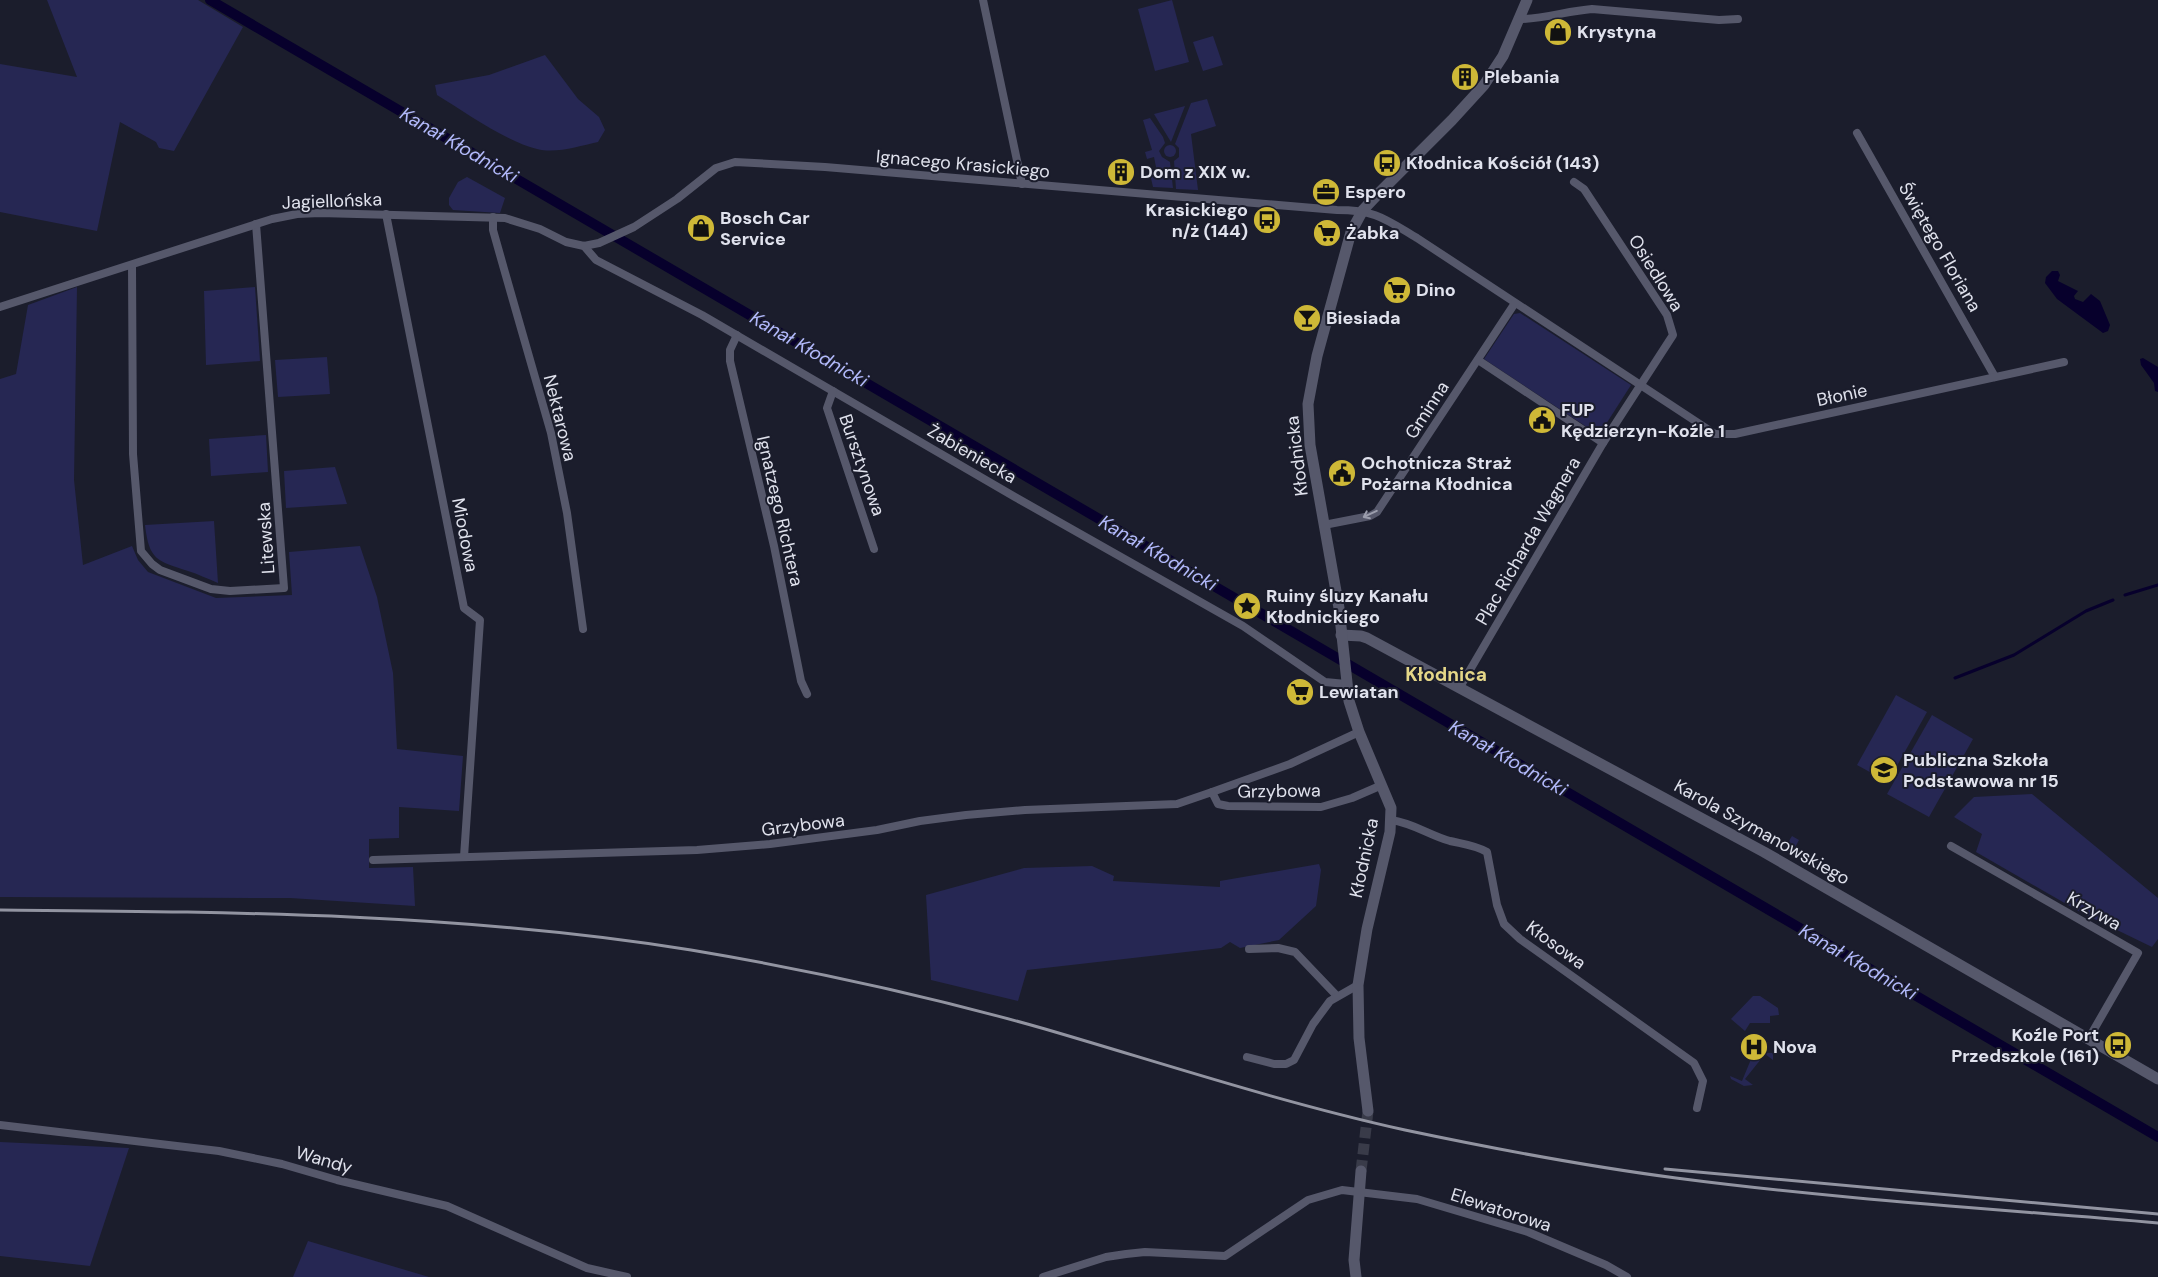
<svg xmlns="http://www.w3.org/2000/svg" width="2158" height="1277" font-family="'DM Sans',sans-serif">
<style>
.green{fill:#262753}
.water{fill:#07002c}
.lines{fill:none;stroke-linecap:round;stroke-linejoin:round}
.stream{stroke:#07002c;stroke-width:3}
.canal{stroke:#07002c;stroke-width:10}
.secondary-tunnel{stroke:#393b49;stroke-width:11;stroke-dasharray:11 5.5;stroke-linecap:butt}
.street{stroke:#56586b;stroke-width:8}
.secondary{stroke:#56586b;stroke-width:11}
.rail{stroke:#9294a1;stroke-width:3}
.oneway{stroke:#9b9dac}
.labels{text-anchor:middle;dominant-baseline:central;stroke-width:4;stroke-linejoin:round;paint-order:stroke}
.poi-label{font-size:18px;font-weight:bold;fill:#e0e2ed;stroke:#1b1d2c;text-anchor:start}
.street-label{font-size:18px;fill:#e0e2ed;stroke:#1b1d2c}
.water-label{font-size:19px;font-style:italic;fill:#b2b9fb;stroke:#1b1d2c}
.neighbourhood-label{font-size:19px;font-weight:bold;fill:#e5d788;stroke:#1b1d2c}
</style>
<rect width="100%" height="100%" fill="#1b1d2c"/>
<g class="green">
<polygon points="47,0 198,0 243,27 174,151 159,148 156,142 120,122 97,231 0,212 0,64 77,77"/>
<polygon points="1172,0 1189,62 1155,71 1138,9"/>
<polygon points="1213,36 1223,65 1203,71 1193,42"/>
<path d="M545 55 578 99 599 117 605 130 598 142C579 146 556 154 537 149 505 141 465 112 437 95L435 85 489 75Z"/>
<polygon points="1207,99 1216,126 1191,134 1198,190 1176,189 1174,161 1179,157 1179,148 1175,144 1191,103"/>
<polygon points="1185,106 1171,142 1154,114"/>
<polygon points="1150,118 1163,137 1165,143 1159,151 1162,157 1170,162 1173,188 1153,187 1150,174 1157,172 1154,157 1147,159 1145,152 1152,150 1143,120"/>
<circle cx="1170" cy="151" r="6"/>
<polygon points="467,177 505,198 500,213 453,210 449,205 449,198 458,182"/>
<polygon points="77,287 74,480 83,565 132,546 138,560 148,572 216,598 292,595 289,552 360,546 377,597 393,673 397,749 463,756 459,811 399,807 399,838 369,839 369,868 413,867 415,906 290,898 0,897 0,379 16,374 28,305"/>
<polygon points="255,287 260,361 206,365 204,291"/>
<polygon points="1520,313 1631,385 1599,435 1484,359 1514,314"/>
<polygon points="327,357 330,394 278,397 275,360"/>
<polygon points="266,435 268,472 211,476 209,439"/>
<polygon points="335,467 347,504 286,508 284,471"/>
<path d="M214 521 218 583C208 579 198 574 188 571 157 561 149 560 145 525Z"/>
<polygon points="1896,695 1927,712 1888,782 1857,765"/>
<polygon points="1932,715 1973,739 1929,817 1887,794"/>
<polygon points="2032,794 2158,898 2158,939 2152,947 2082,913 1976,852 1982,834 1954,817 1974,797"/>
<polygon points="1792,836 1799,840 1792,853 1784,849"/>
<polygon points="1319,864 1321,870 1316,906 1279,940 1240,948 1230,942 1221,948 1027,970 1018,1001 931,980 926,895 1024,868 1092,866 1114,876 1113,881 1220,887 1220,881"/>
<polygon points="1753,996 1760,996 1778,1008 1779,1015 1770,1016 1770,1023 1750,1023 1745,1031 1731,1019"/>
<polygon points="1754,1052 1773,1053 1773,1060 1765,1054 1745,1079 1753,1085 1744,1086 1731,1079 1730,1076 1742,1081"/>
<polygon points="0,1142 129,1148 90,1266 0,1256"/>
<polygon points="308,1241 429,1277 293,1277"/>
</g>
<g class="water">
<polygon points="2052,271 2058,271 2060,275 2058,281 2078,291 2074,296 2075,299 2083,302 2091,294 2100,301 2110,325 2108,331 2103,333 2057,299 2045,283 2046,277"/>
<polygon points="2143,358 2158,367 2158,392 2155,391 2154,383 2141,365 2140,359"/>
</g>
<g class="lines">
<g class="stream">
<polyline points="2125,595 2158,585"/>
<polyline points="1955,678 2014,655 2086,611 2113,600"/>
</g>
<polyline class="canal" points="210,0 2158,1137"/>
<polyline class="secondary-tunnel" points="1361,1171 1368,1111"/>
<g class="street">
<polyline points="983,0 1022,184"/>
<path d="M1520 19C1544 19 1567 11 1592 9L1719 20 1738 19"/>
<polyline points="1857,133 1995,377"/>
<polyline points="386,214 464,608 480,620 464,857"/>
<polyline points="493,217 493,230 504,269 551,433 567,513 583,629"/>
<polyline points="584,246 596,260 702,315 1015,497 1243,626 1325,682 1346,684"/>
<polyline points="132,265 133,454 141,551 152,564 160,570 211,589 230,591 284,588 256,224"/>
<path d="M0 307 272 219 297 214 320 213 505 218 540 229 566 242 584 246 599 243 634 227 677 199 716 168 735 162 825 167 1337 210C1376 210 1385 219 1417 238L1715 434H1735L2064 362"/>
<polyline points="737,335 730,350 730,361 774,546 801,681 807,694"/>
<polyline points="1478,360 1603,443"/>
<polyline points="833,391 827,408 874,549"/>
<polyline points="1324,525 1370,516 1377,512 1515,303"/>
<polyline points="1460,687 1603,443 1673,335 1667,315 1584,189 1574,182"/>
<polyline points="1212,792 1290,764 1359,732"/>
<path d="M1391 820C1413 823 1429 835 1450 841 1463 844 1475 845 1487 852L1497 905 1504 924 1520 939 1694 1063 1703 1081 1697 1108"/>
<polyline points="1951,846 2138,953 2089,1038"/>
<polyline points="373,860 697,850 770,844 877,830 920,821 966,815 1025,810 1177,804 1212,792 1218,804 1228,806 1321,807 1352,798 1382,785"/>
<polyline points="1249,949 1278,948 1295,952 1337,996"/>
<polyline points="1247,1057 1274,1064 1286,1064 1294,1060 1313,1024 1330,1001 1358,985"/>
<polyline points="0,1125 219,1151 282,1164 337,1180 447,1206 587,1268 627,1277"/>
<polyline points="1043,1277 1106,1257 1126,1254 1145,1252 1225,1256 1308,1200 1342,1190 1417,1199 1528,1232 1606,1265 1627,1277"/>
</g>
<g class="secondary">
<polyline points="1341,635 1361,636 1367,638 1764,852 2158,1079"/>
<polyline points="1368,1111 1359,1038 1358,985 1367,929 1390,832 1391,808 1359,732 1349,701 1339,608 1310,445 1308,404 1317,356 1351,232 1363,210 1379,193 1452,120 1484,85 1503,56 1527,0"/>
<polyline points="1356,1277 1354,1260 1361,1171"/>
</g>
<g class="rail">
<path d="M0 910C233 912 460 913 691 950 810 970 929 996 1045 1029 1165 1064 1283 1103 1405 1130 1495 1149 1585 1166 1676 1178 1836 1199 1997 1209 2158 1223"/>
<polyline points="1665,1169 2158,1214"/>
</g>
</g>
<defs><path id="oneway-shaft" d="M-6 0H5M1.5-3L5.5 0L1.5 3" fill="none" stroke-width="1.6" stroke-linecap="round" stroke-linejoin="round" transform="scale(1.25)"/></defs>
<use class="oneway" href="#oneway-shaft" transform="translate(1370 514) rotate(155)"/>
<defs>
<symbol id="shop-disc" viewBox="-11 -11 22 22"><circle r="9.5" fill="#ceb837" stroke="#1b1d2c"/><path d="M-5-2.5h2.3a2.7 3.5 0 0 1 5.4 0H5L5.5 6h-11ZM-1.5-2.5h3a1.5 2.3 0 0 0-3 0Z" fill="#111"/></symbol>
<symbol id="building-disc" viewBox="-11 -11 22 22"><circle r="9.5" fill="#ceb837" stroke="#1b1d2c"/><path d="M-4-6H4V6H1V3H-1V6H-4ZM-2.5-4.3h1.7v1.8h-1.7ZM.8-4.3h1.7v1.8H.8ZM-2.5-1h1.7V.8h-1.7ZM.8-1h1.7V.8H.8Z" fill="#111"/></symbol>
<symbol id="bus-disc" viewBox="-11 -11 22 22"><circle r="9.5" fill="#ceb837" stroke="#1b1d2c"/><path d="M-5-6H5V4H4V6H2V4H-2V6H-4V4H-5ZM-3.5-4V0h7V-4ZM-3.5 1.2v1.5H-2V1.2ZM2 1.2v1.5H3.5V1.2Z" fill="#111"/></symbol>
<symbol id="office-disc" viewBox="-11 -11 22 22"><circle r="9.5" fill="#ceb837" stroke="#1b1d2c"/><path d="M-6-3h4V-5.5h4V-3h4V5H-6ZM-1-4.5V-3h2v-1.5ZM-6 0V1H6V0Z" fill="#111"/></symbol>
<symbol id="supermarket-disc" viewBox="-11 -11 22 22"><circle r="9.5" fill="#ceb837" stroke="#1b1d2c"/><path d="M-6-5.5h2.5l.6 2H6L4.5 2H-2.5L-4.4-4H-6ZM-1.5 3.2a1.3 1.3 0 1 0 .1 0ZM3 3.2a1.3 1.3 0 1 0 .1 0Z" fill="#111"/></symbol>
<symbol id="bar-disc" viewBox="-11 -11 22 22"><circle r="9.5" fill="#ceb837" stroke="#1b1d2c"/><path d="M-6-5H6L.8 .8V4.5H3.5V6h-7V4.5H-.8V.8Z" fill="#111"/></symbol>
<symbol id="civic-disc" viewBox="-11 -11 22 22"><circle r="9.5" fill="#ceb837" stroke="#1b1d2c"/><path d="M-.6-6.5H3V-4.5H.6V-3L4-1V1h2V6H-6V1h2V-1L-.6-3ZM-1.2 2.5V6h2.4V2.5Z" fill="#111"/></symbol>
<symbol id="sight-disc" viewBox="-11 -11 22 22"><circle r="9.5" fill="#ceb837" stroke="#1b1d2c"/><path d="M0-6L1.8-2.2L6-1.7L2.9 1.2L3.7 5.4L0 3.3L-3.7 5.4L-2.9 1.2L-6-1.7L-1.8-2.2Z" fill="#111"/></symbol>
<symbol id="school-disc" viewBox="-11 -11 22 22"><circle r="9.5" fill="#ceb837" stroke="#1b1d2c"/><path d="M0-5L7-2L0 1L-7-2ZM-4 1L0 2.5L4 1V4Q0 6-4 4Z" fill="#111"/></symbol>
<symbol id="hospital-disc" viewBox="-11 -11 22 22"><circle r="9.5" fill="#ceb837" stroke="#1b1d2c"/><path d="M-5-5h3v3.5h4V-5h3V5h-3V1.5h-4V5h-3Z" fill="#111"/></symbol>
</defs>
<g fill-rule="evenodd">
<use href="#shop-disc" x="1542" y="16" width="32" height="32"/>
<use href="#building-disc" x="1449" y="61" width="32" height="32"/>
<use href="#bus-disc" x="1371" y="147" width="32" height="32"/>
<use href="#building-disc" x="1105" y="156" width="32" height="32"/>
<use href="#office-disc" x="1310" y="176" width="32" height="32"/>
<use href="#bus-disc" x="1251" y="204" width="32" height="32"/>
<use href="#shop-disc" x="685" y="212" width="32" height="32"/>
<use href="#supermarket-disc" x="1311" y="217" width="32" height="32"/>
<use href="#supermarket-disc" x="1381" y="274" width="32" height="32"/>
<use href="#bar-disc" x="1291" y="302" width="32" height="32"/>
<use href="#civic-disc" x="1526" y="404" width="32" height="32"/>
<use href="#civic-disc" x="1326" y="457" width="32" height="32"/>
<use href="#sight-disc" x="1231" y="590" width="32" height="32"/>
<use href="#supermarket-disc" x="1284" y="676" width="32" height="32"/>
<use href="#school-disc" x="1868" y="754" width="32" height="32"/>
<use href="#bus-disc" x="2102" y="1029" width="32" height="32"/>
<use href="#hospital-disc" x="1738" y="1031" width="32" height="32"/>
</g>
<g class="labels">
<g class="poi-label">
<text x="1577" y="32">Krystyna</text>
<text x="1484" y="77">Plebania</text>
<text x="1406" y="163">Kłodnica Kościół (143)</text>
<text x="1140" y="172">Dom z XIX w.</text>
<text x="1345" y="192">Espero</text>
<text x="1248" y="210" text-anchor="end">Krasickiego<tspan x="1248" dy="21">n/ż (144)</tspan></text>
<text x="720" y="218">Bosch Car<tspan x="720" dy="21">Service</tspan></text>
<text x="1346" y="233">Żabka</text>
<text x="1416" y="290">Dino</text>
<text x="1326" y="318">Biesiada</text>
<text x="1561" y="410">FUP<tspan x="1561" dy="21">Kędzierzyn-Koźle 1</tspan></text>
<text x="1361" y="463">Ochotnicza Straż<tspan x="1361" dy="21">Pożarna Kłodnica</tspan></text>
<text x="1266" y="596">Ruiny śluzy Kanału<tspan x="1266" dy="21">Kłodnickiego</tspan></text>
<text x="1319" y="692">Lewiatan</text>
<text x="1903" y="760">Publiczna Szkoła<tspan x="1903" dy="21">Podstawowa nr 15</tspan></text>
<text x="2099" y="1035" text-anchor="end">Koźle Port<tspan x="2099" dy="21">Przedszkole (161)</tspan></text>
<text x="1773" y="1047">Nova</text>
</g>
<g class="street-label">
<text transform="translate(963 164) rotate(5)">Ignacego Krasickiego</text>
<text transform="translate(332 201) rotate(-2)">Jagiellońska</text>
<text transform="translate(1940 247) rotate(60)">Świętego Floriana</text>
<text transform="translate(1656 273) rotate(58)">Osiedlowa</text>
<text transform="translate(1842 395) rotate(-12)">Błonie</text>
<text transform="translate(1427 410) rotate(-57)">Gminna</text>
<text transform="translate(560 418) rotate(76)">Nektarowa</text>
<text transform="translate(972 454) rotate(30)">Żabieniecka</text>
<text transform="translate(1297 456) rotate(-97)">Kłodnicka</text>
<text transform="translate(862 465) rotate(71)">Bursztynowa</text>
<text transform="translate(780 511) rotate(77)">Ignatzego Richtera</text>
<text transform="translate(465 535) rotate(79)">Miodowa</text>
<text transform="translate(266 538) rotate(-94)">Litewska</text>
<text transform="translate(1528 541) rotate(-60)">Plac Richarda Wagnera</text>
<text transform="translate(1279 791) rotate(-1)">Grzybowa</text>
<text transform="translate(803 825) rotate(-7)">Grzybowa</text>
<text transform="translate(1762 832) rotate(29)">Karola Szymanowskiego</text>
<text transform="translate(1364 858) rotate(-78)">Kłodnicka</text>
<text transform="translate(2094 911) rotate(30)">Krzywa</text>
<text transform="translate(1556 945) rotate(36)">Kłosowa</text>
<text transform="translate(324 1160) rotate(16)">Wandy</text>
<text transform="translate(1501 1210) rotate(18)">Elewatorowa</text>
</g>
<g class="water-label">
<text transform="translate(459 145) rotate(30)">Kanał Kłodnicki</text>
<text transform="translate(809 349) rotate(30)">Kanał Kłodnicki</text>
<text transform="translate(1158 553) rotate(30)">Kanał Kłodnicki</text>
<text transform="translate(1508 758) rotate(30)">Kanał Kłodnicki</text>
<text transform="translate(1858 962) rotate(30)">Kanał Kłodnicki</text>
</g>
<g class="neighbourhood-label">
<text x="1446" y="674">Kłodnica</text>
</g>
</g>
</svg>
